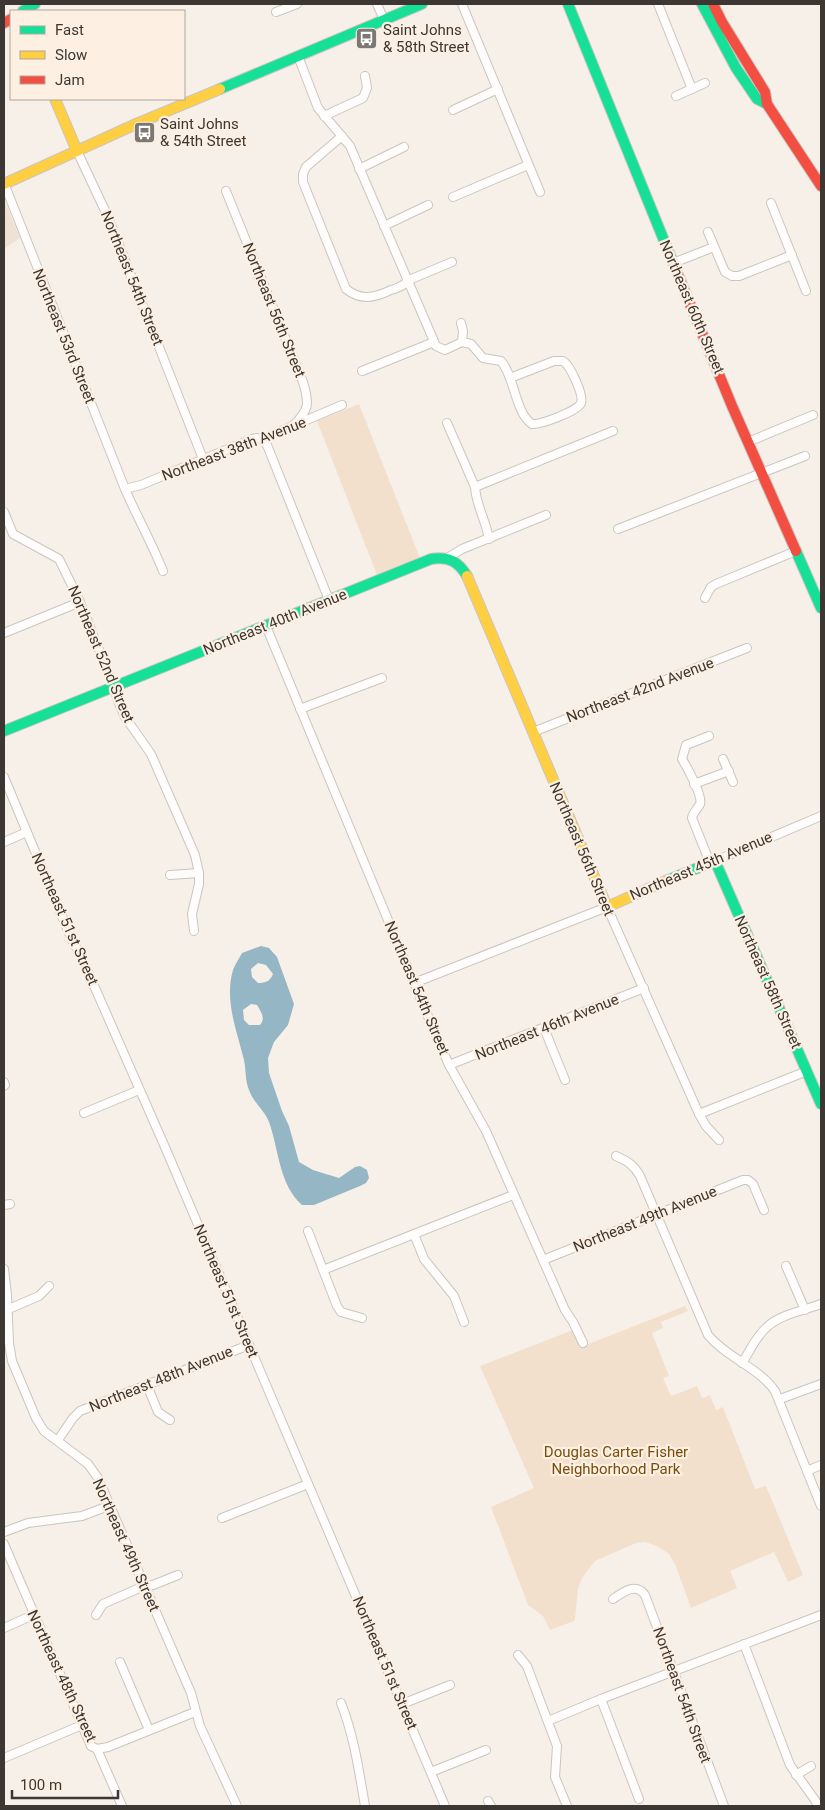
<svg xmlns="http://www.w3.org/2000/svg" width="825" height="1810" font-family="Roboto,sans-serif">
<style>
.built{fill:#efe2d5}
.green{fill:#f2e0cc}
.water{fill:#95b7c5;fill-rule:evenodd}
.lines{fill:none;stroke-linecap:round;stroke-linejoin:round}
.street-casing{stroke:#cac5c0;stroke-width:10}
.fast-casing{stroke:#cac5c0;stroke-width:12}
.slow-casing{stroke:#cac5c0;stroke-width:12}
.jam-casing{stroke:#cac5c0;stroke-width:12}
.street{stroke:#fefdfc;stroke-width:8}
.fast{stroke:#16e098;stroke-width:10}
.slow{stroke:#ffcf43;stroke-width:10}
.jam{stroke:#f24e42;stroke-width:10}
.labels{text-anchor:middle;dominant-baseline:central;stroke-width:4.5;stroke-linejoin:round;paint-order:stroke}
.poi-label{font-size:15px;fill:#3c3732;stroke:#fdf0e3;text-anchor:start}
.street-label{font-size:15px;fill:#3c3732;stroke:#fdf0e3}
.park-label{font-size:15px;fill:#7a4d0c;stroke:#fdf0e3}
</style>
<rect width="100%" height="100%" fill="#f7f0e9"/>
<polygon class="built" points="4,200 20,238 4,249"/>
<g class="green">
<polygon points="359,404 420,558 377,575 317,421"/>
<polygon points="685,1306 688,1311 661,1322 663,1328 652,1333 669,1376 663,1378 671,1396 697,1386 702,1398 710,1395 716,1410 723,1407 755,1489 766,1486 803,1575 788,1582 774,1552 730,1571 737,1588 691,1608 675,1564 669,1554 657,1546 645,1542 636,1543 595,1561 582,1578 578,1588 575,1619 574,1621 550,1630 543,1616 528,1605 491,1507 534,1488 480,1366 573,1330 581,1347"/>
</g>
<path class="water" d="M261 946 269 948 277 957 294 1004 288 1025 274 1042 268 1058 269 1073 282 1111 289 1126 299 1162 313 1170 339 1178 355 1167 360 1166 367 1170 369 1178 366 1183 360 1186 314 1205H302C279 1185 279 1150 269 1122 265 1111 253 1102 249 1090 245 1081 246 1069 244 1060 237 1031 224 1000 233 970 235 964 239 959 242 953ZM258 963 266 965 273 974C270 981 266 983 258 983L252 977 251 969ZM251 1004 257 1005C261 1012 266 1018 260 1025H249L244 1020 243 1010Z"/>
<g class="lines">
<defs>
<g id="street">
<polyline points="377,4 384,20"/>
<polyline points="462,4 540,192"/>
<polyline points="658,4 692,89"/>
<polyline points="276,12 297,4"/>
<path d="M298 56 318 108 350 146 436 346 445 350 462 342 471 344 483 358 501 361C515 377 515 413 532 424 540 425 578 411 581 403 584 395 570 365 563 361H554L510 378"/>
<polyline points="676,96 705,83"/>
<polyline points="453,110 498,89"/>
<polyline points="324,116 363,98 367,88 365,76"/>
<path d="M342 136 306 167 303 174V182L346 289C361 301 374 298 391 290 398 288 404 286 409 280L452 262"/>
<polyline points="77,151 108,217 203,459"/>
<polyline points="359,169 404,147"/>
<path d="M4 183 125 489C137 517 152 543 163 571"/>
<path d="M226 191 303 382C310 405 309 410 292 427"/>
<polyline points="453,197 528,165"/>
<polyline points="771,203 806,291"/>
<polyline points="384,226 428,205"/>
<polyline points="708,232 725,272 732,276 739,276 792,255"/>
<polyline points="673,263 714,247"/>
<polyline points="461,323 463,331 462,342"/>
<polyline points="362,371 434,342"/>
<path d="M447 423 475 487C476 505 486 521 489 539"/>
<polyline points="262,439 267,445 329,600"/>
<polyline points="748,442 813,415"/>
<polyline points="475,487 613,431"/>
<polyline points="125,489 141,485 252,439 257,438 262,439 342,405"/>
<polyline points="4,512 13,534 59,559 80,602 114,687 118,701 125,717 151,754 195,855 199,873 199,884 192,914 194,931"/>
<polyline points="618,529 805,456"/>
<polyline points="449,557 462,549 546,515"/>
<polyline points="705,598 711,587 716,584 796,551"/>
<polyline points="266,626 432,1026 449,1065 486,1131 565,1310 573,1322 583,1343"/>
<polyline points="4,633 80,602"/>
<polyline points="300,709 382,678"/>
<polyline points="533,732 747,648"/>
<path d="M709 736 686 745 682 759C687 767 703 796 700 804 697 810 693 812 692 818L710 863"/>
<polyline points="723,759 733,782"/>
<polyline points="4,777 72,940 81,956 168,1154 445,1806"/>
<polyline points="694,784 729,771"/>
<polyline points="4,842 27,832"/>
<polyline points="715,861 821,816"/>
<polyline points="170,875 199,873"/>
<polyline points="414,983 607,907 699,1114 706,1126 719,1140"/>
<polyline points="544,1028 565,1080"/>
<polyline points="449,1065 644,988"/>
<polyline points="4,1082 5,1085 4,1086"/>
<polyline points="84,1113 139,1090"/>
<polyline points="699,1114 807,1071"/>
<path d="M616 1156C627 1161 634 1165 640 1176L708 1335C727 1358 758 1367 775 1391L821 1506"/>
<polyline points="4,1205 10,1204"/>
<polyline points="308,1231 337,1306 341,1312 362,1318"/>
<polyline points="414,1234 424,1259 454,1296 464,1322"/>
<polyline points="543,1260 743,1180 748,1180 753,1184 764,1210"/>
<polyline points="786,1266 805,1310"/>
<polyline points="4,1269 7,1295 9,1343 12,1361 36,1418 44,1431 88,1464 98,1478 191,1693 200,1726 237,1806"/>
<polyline points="323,1270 513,1195"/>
<polyline points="4,1311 39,1296 49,1286"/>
<path d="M742 1363C750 1351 756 1336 767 1327 779 1315 805 1310 821 1304"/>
<polyline points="147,1385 158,1412 170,1420"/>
<polyline points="780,1399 821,1384"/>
<polyline points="58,1440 73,1418 80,1411 249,1345"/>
<polyline points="807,1471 821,1465"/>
<polyline points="222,1518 308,1484"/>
<polyline points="4,1532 28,1523 82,1516 111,1505"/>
<polyline points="4,1544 82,1725 91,1746 97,1749 122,1806"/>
<path d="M613 1599C623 1592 636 1582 645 1595L724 1806"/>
<polyline points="96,1615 103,1604 144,1586 153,1585 178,1575"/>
<polyline points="4,1628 33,1615"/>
<polyline points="744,1644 790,1765 815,1800 818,1806"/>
<polyline points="518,1655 527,1666 557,1746 555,1777 567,1806"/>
<polyline points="120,1662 149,1730"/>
<polyline points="601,1699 639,1799"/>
<path d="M341 1703C354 1736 359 1771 365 1806"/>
<polyline points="402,1704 450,1685"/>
<polyline points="548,1721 601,1699 821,1615"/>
<polyline points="97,1749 108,1747 195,1712"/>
<polyline points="4,1758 82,1725"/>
<polyline points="431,1772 486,1750"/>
<polyline points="796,1775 811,1766"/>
<polyline points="488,1801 491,1806"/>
</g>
<g id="fast">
<polyline points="568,4 676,270"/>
<polyline points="702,4 736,68 757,99 767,104"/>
<polyline points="23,11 35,4"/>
<polyline points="220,89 422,4"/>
<polyline points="796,551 821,608"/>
<path d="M4 731 431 559C448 556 458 561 467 576"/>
<polyline points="668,880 715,861 821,1104"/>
</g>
<g id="slow">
<polyline points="55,99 77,151"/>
<polyline points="4,184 136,124 220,89"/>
<polyline points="467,576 607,907 668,880"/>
</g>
<g id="jam">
<polyline points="713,4 722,22 765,92 767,104 821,186"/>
<polyline points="4,23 11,19"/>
<polyline points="676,270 732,406 796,551"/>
</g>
</defs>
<use href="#street" class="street-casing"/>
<use href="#fast" class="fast-casing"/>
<use href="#slow" class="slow-casing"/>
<use href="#jam" class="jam-casing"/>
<use href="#street" class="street"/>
<use href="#fast" class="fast"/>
<use href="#slow" class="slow"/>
<use href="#jam" class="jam"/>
</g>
<defs>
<symbol id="bus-square" viewBox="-11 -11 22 22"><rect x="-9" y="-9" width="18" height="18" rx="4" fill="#7d7872" stroke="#fdf0e3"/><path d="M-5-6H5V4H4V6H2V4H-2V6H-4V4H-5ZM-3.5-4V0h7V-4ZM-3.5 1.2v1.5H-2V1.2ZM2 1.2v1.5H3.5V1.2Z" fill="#fff"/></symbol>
</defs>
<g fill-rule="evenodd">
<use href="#bus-square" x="354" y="26" width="25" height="25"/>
<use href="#bus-square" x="132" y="120" width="25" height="25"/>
</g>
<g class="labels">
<g class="poi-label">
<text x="383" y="30">Saint Johns<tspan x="383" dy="17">&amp; 58th Street</tspan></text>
<text x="160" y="124">Saint Johns<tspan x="160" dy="17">&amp; 54th Street</tspan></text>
</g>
<g class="street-label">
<text transform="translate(132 278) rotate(68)">Northeast 54th Street</text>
<text transform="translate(692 307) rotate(67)">Northeast 60th Street</text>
<text transform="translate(274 310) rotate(68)">Northeast 56th Street</text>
<text transform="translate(64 336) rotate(68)">Northeast 53rd Street</text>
<text transform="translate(234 449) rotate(-21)">Northeast 38th Avenue</text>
<text transform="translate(275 622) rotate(-22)">Northeast 40th Avenue</text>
<text transform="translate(101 654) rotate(67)">Northeast 52nd Street</text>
<text transform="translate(640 690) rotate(-21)">Northeast 42nd Avenue</text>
<text transform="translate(582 849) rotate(67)">Northeast 56th Street</text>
<text transform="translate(701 866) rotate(-23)">Northeast 45th Avenue</text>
<text transform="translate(65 919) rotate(66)">Northeast 51st Street</text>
<text transform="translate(768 982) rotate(66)">Northeast 58th Street</text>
<text transform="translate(417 988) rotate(67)">Northeast 54th Street</text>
<text transform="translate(547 1027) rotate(-22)">Northeast 46th Avenue</text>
<text transform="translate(645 1219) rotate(-22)">Northeast 49th Avenue</text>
<text transform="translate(226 1291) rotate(67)">Northeast 51st Street</text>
<text transform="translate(161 1379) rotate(-22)">Northeast 48th Avenue</text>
<text transform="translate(126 1545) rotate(66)">Northeast 49th Street</text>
<text transform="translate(385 1663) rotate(67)">Northeast 51st Street</text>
<text transform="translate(62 1676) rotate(65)">Northeast 48th Street</text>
<text transform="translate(682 1695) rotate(70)">Northeast 54th Street</text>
</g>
<g class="park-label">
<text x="616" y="1452">Douglas Carter Fisher<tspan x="616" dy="17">Neighborhood Park</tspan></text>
</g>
</g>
<rect width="825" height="1810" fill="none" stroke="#3c3732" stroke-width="10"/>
<rect x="10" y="10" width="175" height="90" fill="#fdf0e3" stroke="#b0a69c"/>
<rect x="20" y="26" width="25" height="8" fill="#16e098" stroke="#b0a69c"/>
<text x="55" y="35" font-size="15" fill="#3c3732">Fast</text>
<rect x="20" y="51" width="25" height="8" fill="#ffcf43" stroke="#b0a69c"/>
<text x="55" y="60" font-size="15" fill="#3c3732">Slow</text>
<rect x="20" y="76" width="25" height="8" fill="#f24e42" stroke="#b0a69c"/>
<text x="55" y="85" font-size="15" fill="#3c3732">Jam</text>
<path d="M12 1790v8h106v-8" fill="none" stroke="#3c3732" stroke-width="2.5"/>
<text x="20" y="1790" font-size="15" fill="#3c3732" stroke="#fdf0e3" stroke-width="4" paint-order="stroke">100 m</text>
</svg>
